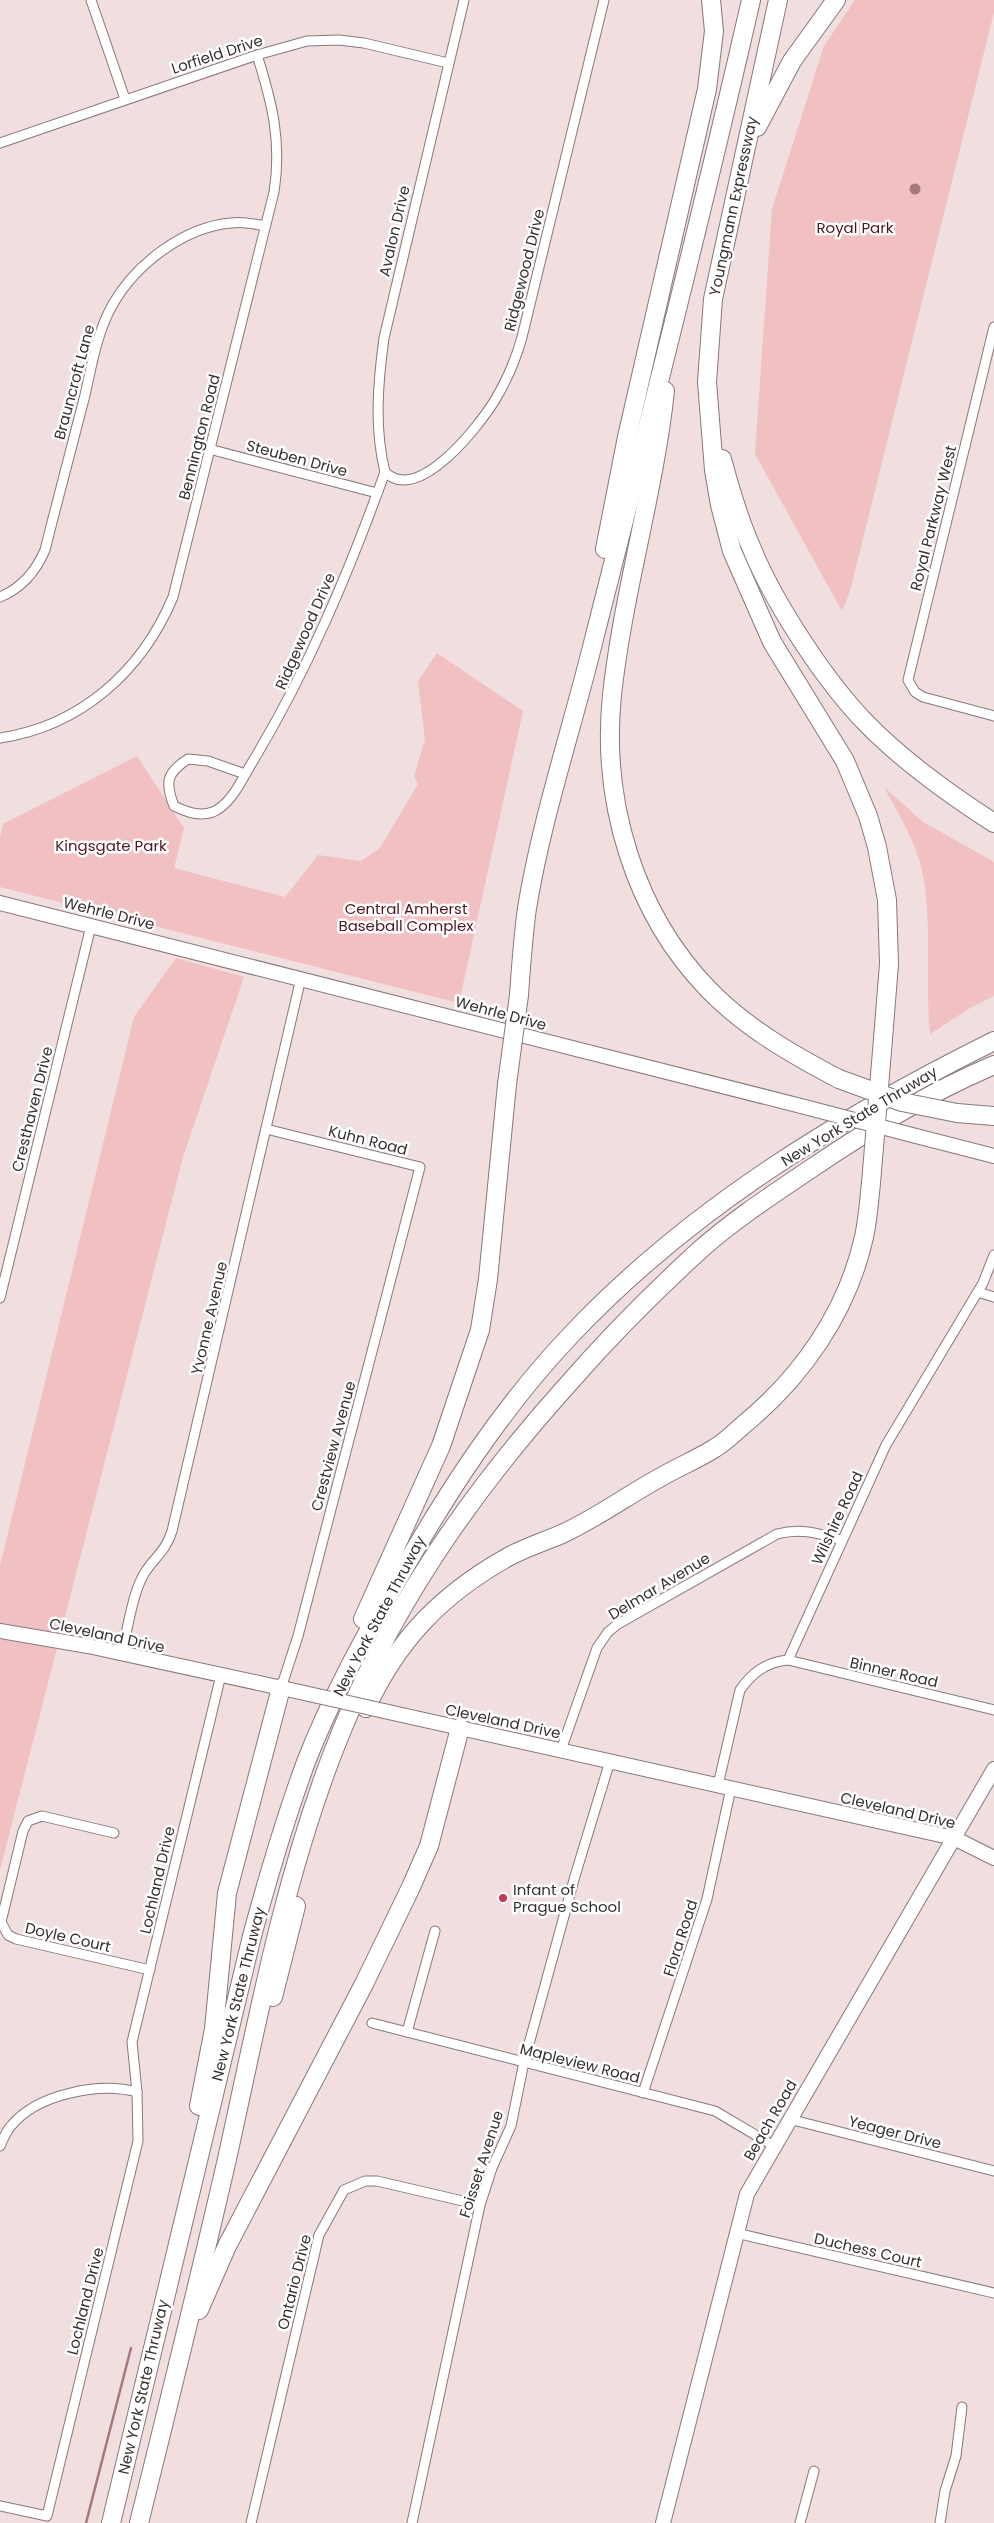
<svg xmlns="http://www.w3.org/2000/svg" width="994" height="2523" font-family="Poppins,sans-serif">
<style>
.green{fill:#f0c0c3}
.water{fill:#a7797c}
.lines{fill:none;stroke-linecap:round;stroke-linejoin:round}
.stream{stroke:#a7797c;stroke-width:2.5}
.street-casing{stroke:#897879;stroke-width:11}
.secondary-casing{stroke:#897879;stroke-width:16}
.highway-casing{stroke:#897879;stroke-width:20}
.street{stroke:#fff;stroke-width:9}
.secondary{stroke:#fff;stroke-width:14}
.highway{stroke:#fff;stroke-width:18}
.secondary-bridge-casing{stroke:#897879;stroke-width:16;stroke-linecap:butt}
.highway-bridge-casing{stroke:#897879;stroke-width:20;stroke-linecap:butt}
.secondary-bridge{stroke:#fff;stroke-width:14}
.highway-bridge{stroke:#fff;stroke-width:18}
.poi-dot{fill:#c83854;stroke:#fff;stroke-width:2}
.labels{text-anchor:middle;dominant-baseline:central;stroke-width:5;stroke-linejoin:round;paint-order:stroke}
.street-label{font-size:15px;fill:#373030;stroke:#fff}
.park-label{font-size:15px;fill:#4f151f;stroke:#fff}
.poi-label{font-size:15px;fill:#373030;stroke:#fff;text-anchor:start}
</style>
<rect width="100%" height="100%" fill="#f1dedf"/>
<g class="green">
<polygon points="855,0 994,0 994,12 850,591 842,611 755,454 772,209 824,46"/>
<polygon points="437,653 523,711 459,1003 0,887 0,838 3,824 137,756 184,828 174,868 285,897 318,855 361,861 380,848 418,784 414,776 425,740 418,681"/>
<path d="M884 787 923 822 994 862V996L970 1008 930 1034C925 983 932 931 924 881 919 846 900 817 884 787Z"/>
<polygon points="176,958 244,977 183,1157 0,1870 0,1566 134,1017"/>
</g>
<circle class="water" cx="915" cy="189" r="5.5"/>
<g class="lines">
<polyline class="stream" points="86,2523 131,2348"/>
<defs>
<g id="street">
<polyline points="91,0 125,99"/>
<polyline points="0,143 257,55 307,41 339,40 364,43 448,63"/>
<polyline points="994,327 908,680 915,692 923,697 994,716"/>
<polyline points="209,449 377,493"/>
<path d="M385 472C418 505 479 426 495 400 507 380 516 359 522 337L604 0"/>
<path d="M385 472C374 428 378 382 384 338L464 0"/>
<path d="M0 597C22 588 36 571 45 550 58 498 72 446 85 395 92 364 97 332 113 304 136 264 184 227 231 223 243 221 254 224 265 226"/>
<path d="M0 738C81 726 142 671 173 597L274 192C282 142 272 102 257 55"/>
<path d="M245 774 208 761 188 759C166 773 165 783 174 806 187 812 199 817 213 812 232 804 243 777 253 761 308 670 349 572 385 472"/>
<polyline points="266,1129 420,1167 298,1636 281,1688"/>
<polyline points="978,1292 994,1297"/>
<polyline points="0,1298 91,926"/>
<path d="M121 1654C128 1630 132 1594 144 1574 154 1557 165 1553 172 1531L301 978"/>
<polyline points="788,1660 994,1710"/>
<path d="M561 1750 597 1648 608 1632 618 1624 777 1534C801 1528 818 1533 841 1540"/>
<path d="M718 1785 740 1690C752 1673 766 1662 788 1660L886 1445 983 1283 994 1255"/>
<polyline points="114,1833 42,1816 28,1821 23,1831 1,1922 8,1935 16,1939 150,1970"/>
<polyline points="372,2023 715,2111 774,2146"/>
<polyline points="407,2032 435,1931"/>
<polyline points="137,2092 132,2042 221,1675"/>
<polyline points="643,2093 707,1899 731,1788"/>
<polyline points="789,2119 994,2171"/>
<path d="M0 2146C3 2140 6 2131 11 2126 37 2094 99 2082 137 2092L138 2141 47 2516 0 2506"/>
<polyline points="736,2233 994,2293"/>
<polyline points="251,2523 319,2235 344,2190 365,2181 377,2181 480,2205"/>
<polyline points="412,2523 480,2205 492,2168 511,2126 524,2062 575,1876 610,1761"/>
<polyline points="800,2523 814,2471"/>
<polyline points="940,2523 945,2491 956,2456 962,2407"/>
</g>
<g id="secondary">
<polyline points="0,903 801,1106"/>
<polyline points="916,1136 994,1156"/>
<polyline points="0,1631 88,1646 300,1692"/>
<polyline points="384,1711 954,1838 994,1858"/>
<polyline points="663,2523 747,2194 994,1769"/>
</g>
<g id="highway">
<polyline points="778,0 713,299 707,382 714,470 720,505 732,551 772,642 845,761 868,816 877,847 887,900 889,964 883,1039"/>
<polyline points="757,127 792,61 836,0"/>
<path d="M665 391C654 493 623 593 612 695 601 801 634 913 709 990 746 1028 793 1055 839 1079"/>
<path d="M722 459C730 489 739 520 752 549 774 603 825 681 866 723 903 761 949 794 994 823"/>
<polyline points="605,549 627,437 707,89 714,31 711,0"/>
<path d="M519 995C521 966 523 937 527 908 542 817 572 729 594 639 648 426 702 214 751 0"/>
<polyline points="957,1113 994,1116"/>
<polyline points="363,1619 441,1446 480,1330 488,1279 507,1084"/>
<path d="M366 1708C398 1639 442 1594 508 1557 526 1547 546 1541 564 1533 598 1517 628 1495 661 1477 678 1467 698 1459 715 1448 725 1442 733 1434 742 1426 801 1378 847 1313 864 1237 868 1219 869 1201 871 1183"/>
<polyline points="273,1997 296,1906"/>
<polyline points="199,2106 214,2029 227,1893 281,1688"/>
<polyline points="199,2310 227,2246 364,1984 411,1887 429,1846 460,1728"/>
<path d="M111 2523 252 1936C268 1877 285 1819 306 1762 330 1700 362 1642 395 1584 445 1496 499 1411 569 1337 688 1210 839 1118 994 1041"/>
<path d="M139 2523C169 2402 199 2281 227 2159 257 2023 282 1886 332 1755 386 1613 469 1494 570 1382 611 1335 655 1291 701 1249 735 1219 772 1195 809 1170 868 1130 928 1093 994 1065"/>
</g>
</defs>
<use href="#street" class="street-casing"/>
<use href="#secondary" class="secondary-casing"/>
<use href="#highway" class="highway-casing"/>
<use href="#street" class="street"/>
<use href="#secondary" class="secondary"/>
<use href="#highway" class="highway"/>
<defs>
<g id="secondary-bridge">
<polyline points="801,1106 916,1136"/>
<polyline points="300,1692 384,1711"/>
</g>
<g id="highway-bridge">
<polyline points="839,1079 902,1102 957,1113"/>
<polyline points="507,1084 519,995"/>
<polyline points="871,1183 883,1039"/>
</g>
</defs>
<use href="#secondary-bridge" class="secondary-bridge-casing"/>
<use href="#highway-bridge" class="highway-bridge-casing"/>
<use href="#secondary-bridge" class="secondary-bridge"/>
<use href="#highway-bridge" class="highway-bridge"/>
</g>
<circle class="poi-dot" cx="503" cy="1898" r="5"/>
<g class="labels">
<g class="street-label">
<text transform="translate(217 54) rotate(-18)">Lorfield Drive</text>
<text transform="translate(733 206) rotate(-78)">Youngmann Expressway</text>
<text transform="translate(394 231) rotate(-77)">Avalon Drive</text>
<text transform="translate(524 270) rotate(-76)">Ridgewood Drive</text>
<text transform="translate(74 382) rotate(-75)">Brauncroft Lane</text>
<text transform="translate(199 437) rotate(-76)">Bennington Road</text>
<text transform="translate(297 458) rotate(15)">Steuben Drive</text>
<text transform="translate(933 518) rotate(-76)">Royal Parkway West</text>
<text transform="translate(305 631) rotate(-66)">Ridgewood Drive</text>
<text transform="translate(109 913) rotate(14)">Wehrle Drive</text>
<text transform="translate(501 1013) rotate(15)">Wehrle Drive</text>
<text transform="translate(32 1109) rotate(-76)">Cresthaven Drive</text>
<text transform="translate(859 1116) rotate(-31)">New York State Thruway</text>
<text transform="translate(368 1140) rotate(14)">Kuhn Road</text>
<text transform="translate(209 1318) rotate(-77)">Yvonne Avenue</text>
<text transform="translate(333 1446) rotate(-75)">Crestview Avenue</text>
<text transform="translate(837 1518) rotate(-65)">Wilshire Road</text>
<text transform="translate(659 1586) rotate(-31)">Delmar Avenue</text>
<text transform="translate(379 1616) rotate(-62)">New York State Thruway</text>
<text transform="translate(107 1635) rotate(12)">Cleveland Drive</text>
<text transform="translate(894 1672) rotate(13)">Binner Road</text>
<text transform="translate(503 1721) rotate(12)">Cleveland Drive</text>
<text transform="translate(898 1810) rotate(13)">Cleveland Drive</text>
<text transform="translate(157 1880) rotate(-77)">Lochland Drive</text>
<text transform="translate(68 1937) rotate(13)">Doyle Court</text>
<text transform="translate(680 1938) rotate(-72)">Flora Road</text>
<text transform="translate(238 1994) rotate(-76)">New York State Thruway</text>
<text transform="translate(580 2063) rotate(14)">Mapleview Road</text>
<text transform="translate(770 2120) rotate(-60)">Beach Road</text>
<text transform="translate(895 2132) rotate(14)">Yeager Drive</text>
<text transform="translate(481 2164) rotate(-72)">Foisset Avenue</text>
<text transform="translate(868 2250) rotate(13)">Duchess Court</text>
<text transform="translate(294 2282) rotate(-76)">Ontario Drive</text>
<text transform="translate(85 2301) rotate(-76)">Lochland Drive</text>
<text transform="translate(143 2387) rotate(-77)">New York State Thruway</text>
</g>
<g class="park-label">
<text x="855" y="227">Royal Park</text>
<text x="111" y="845">Kingsgate Park</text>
<text x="406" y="908">Central Amherst<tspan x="406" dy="17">Baseball Complex</tspan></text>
</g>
<g class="poi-label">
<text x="513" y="1889">Infant of<tspan x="513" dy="17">Prague School</tspan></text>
</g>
</g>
</svg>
